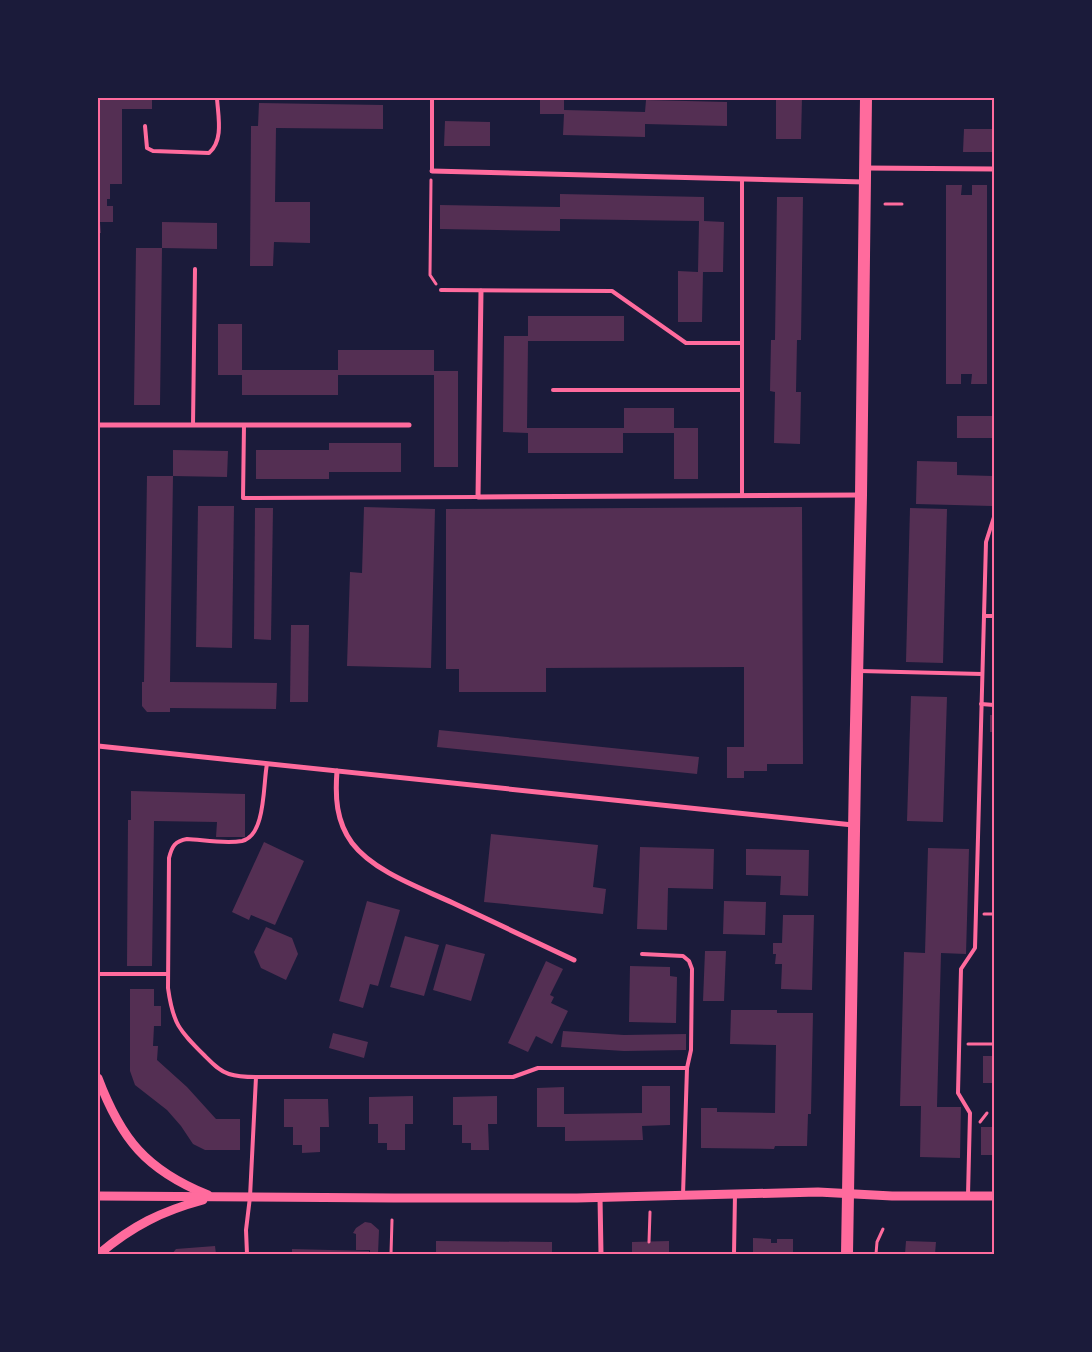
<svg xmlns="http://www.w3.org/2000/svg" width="1092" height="1352" font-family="Roboto,sans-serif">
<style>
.building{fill:#542f53}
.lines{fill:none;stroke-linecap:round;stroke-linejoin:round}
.path{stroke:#ff6b9d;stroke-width:3}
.service{stroke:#ff6b9d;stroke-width:4}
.minor{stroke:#ff6b9d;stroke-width:5}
.tertiary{stroke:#ff6b9d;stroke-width:9}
.primary{stroke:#ff6b9d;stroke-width:12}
.neatline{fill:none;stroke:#ff6b9d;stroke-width:2}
</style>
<rect width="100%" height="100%" fill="#1b1b3a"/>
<g class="building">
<polygon points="98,98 152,98 152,109 122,109 122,184 110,184 110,199 107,199 107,206 113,206 113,222 100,222 101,233 98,233"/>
<polygon points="540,98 564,98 564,110 645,112 646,100 727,102 727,126 645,124 645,137 563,135 564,114 540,114"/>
<polygon points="776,98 802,98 801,139 776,139"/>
<polygon points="259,103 383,105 383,129 276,128 275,202 310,202 310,243 274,242 273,266 250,266 251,126 258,126"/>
<polygon points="445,121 490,122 490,146 444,146"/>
<polygon points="964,129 994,129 994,152 963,152"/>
<polygon points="946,185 962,185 961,195 972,195 972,185 987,185 987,384 971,384 972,374 961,374 961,384 946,384"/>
<polygon points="560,194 704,197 704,221 724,222 723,272 703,272 702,322 678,322 678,271 698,272 699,221 560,219 560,231 440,229 440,205 560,207"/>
<polygon points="777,197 803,197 801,340 797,340 796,392 801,392 800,444 774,443 775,392 770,391 771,340 775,340"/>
<polygon points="162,222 217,223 217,249 162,248 160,405 134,405 136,248 162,248"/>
<polygon points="528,316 624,316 624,341 528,341 527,428 624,428 624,408 674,408 674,428 698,428 698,479 674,479 674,433 623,433 623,453 528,453 528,433 503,432 504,336 528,336"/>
<polygon points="218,324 242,324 242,370 338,370 338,350 434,350 434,371 458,371 458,467 434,467 434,375 338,375 338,395 242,395 242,375 218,375"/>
<rect x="957" y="416" width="37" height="22"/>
<polygon points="329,443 401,443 401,472 329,472 329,479 256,479 256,450 329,450"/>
<polygon points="173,450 228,451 227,477 173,476 170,682 277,683 276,709 170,708 170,712 147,712 142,706 142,682 144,682 147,476 173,476"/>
<polygon points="917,461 957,462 957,475 993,476 992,506 916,504"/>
<polygon points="198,506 234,506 232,648 196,647"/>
<polygon points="364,507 435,509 431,668 347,666 350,572 362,573"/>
<polygon points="802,507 803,764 767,764 767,771 744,771 744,778 727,778 727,747 744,747 744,667 546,668 546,692 459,692 459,669 446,669 446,509"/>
<polygon points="255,508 273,508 271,640 254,639"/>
<polygon points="910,508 947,509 943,663 906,662"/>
<polygon points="291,625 309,625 308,702 290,702"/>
<polygon points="911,696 947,697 943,822 907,821"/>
<rect x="990" y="715" width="4" height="17"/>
<polygon points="439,730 699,757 697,774 437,747"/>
<polygon points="131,791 245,794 245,837 216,837 217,822 154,821 152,966 127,966 128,820 131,820"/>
<polygon points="491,834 598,845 593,887 606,889 603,914 484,902"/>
<polygon points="264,842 304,861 275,925 251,915 249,920 232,912"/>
<polygon points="640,847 714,849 713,889 668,888 667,930 637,929"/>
<polygon points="928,848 969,849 966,954 941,953 937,1107 961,1107 960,1158 920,1157 921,1106 900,1106 904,952 925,953"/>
<polygon points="746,849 809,850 808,896 780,895 781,876 746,875"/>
<polygon points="367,901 400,910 378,986 370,984 363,1008 339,1001"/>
<polygon points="724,901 766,902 765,935 723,934"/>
<polygon points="783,915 814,915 812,990 781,989 782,964 775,964 776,954 773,954 773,943 782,943"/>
<polygon points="266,927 292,938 298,954 286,980 261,968 254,952"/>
<polygon points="405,936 439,945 424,996 390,987"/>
<polygon points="446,944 485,954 471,1001 433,990"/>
<polygon points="705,951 726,951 724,1001 703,1001"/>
<polygon points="546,961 563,969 550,995 554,997 551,1003 568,1011 552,1044 536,1036 528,1052 508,1043"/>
<polygon points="630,966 670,967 670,976 677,977 676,1023 629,1022"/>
<polygon points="130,989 154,989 154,1006 161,1006 161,1026 154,1026 153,1046 158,1046 157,1060 187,1087 216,1119 240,1119 240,1150 205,1150 193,1144 181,1126 167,1110 135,1085 130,1071"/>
<polygon points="731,1010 777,1010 777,1013 813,1013 811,1114 808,1114 807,1146 775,1146 774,1149 701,1148 701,1108 717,1108 717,1112 775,1113 776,1045 730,1044"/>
<polygon points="563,1031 624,1035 686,1034 686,1050 624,1051 561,1047"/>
<polygon points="333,1033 368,1042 364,1058 329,1048"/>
<rect x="983" y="1056" width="11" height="27"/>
<polygon points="642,1086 670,1086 670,1125 642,1126 643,1140 565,1141 565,1127 537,1127 537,1088 564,1087 564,1114 642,1113"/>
<polygon points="413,1096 413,1124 405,1124 405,1150 387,1150 387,1143 378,1143 378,1124 369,1124 369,1097"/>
<polygon points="497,1096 497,1124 488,1124 489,1150 471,1150 471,1143 462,1143 462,1125 453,1125 453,1097"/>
<polygon points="284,1099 328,1099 329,1127 320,1127 320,1152 302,1153 302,1145 293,1145 293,1127 284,1127"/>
<rect x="981" y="1127" width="13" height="28"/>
<polygon points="365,1222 371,1223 379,1230 378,1254 370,1254 370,1250 356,1250 356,1234 353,1233 356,1228"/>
<polygon points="753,1238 771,1239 771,1243 777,1243 777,1239 793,1239 793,1254 749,1254 749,1252 753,1252"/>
<polygon points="436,1241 552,1242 552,1254 436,1254"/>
<polygon points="669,1241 669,1254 632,1254 632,1242"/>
<polygon points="906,1241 936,1242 935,1254 905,1254"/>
<polygon points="215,1246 216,1254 172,1254 176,1249"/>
<polygon points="292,1249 369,1251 369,1254 292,1254"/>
</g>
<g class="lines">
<g class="path">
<polyline points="431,180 430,275 436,284"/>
<polyline points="885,204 902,204"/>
<polyline points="984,914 994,914"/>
<polyline points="968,1044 994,1044"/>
<polyline points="980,1122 987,1113"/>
<polyline points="649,1242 650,1212"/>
<polyline points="391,1254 392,1220"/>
<polyline points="876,1254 877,1242 883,1229"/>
</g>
<g class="service">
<path d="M145 126 147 148 153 151 209 153C224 140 218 116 217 98"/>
<polyline points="432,171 432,98"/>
<polyline points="742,179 742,496"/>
<polyline points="441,290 612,291 686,343 742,343"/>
<polyline points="553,390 742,390"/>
<polyline points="193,425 195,269"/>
<polyline points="244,425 243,498 478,497"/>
<polyline points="984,616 994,616"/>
<polyline points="860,671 982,674"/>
<polyline points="981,704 994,705"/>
<path d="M267 764C263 783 266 836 242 841 225 844 204 840 187 839 175 841 172 846 169 858L168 988C173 1024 179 1030 204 1055 211 1062 219 1071 229 1074 238 1077 247 1077 256 1077H513L538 1068H687"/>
<polyline points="642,954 683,956 689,961 692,969 691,1050 687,1068 683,1195"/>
<polyline points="98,974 168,974"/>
<polyline points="968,1195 970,1113 958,1093 961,969 975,948 986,542 994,517"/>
<polyline points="247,1254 246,1230 250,1197 256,1077"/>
<polyline points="734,1254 735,1194"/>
</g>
<g class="minor">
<polyline points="866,168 994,169"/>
<polyline points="432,171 865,182"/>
<polyline points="481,291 478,497 861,495"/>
<polyline points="98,425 409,425"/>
<polyline points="98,746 853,825"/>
<path d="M337 771C335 797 336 821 352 843 374 872 421 888 453 903 493 922 533 941 574 960"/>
<polyline points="600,1197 601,1254"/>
</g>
<g class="tertiary">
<path d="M98 1078C121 1139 146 1170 208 1195"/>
<polyline points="98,1196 394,1198 577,1198 818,1192 892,1196 994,1196"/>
<path d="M99 1254C132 1226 162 1211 203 1200"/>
</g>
<polyline class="primary" points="847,1254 855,771 861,495 866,98"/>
</g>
<rect width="1092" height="1352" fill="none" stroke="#1b1b3a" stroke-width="198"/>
<rect x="99" y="99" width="894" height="1154" class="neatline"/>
</svg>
